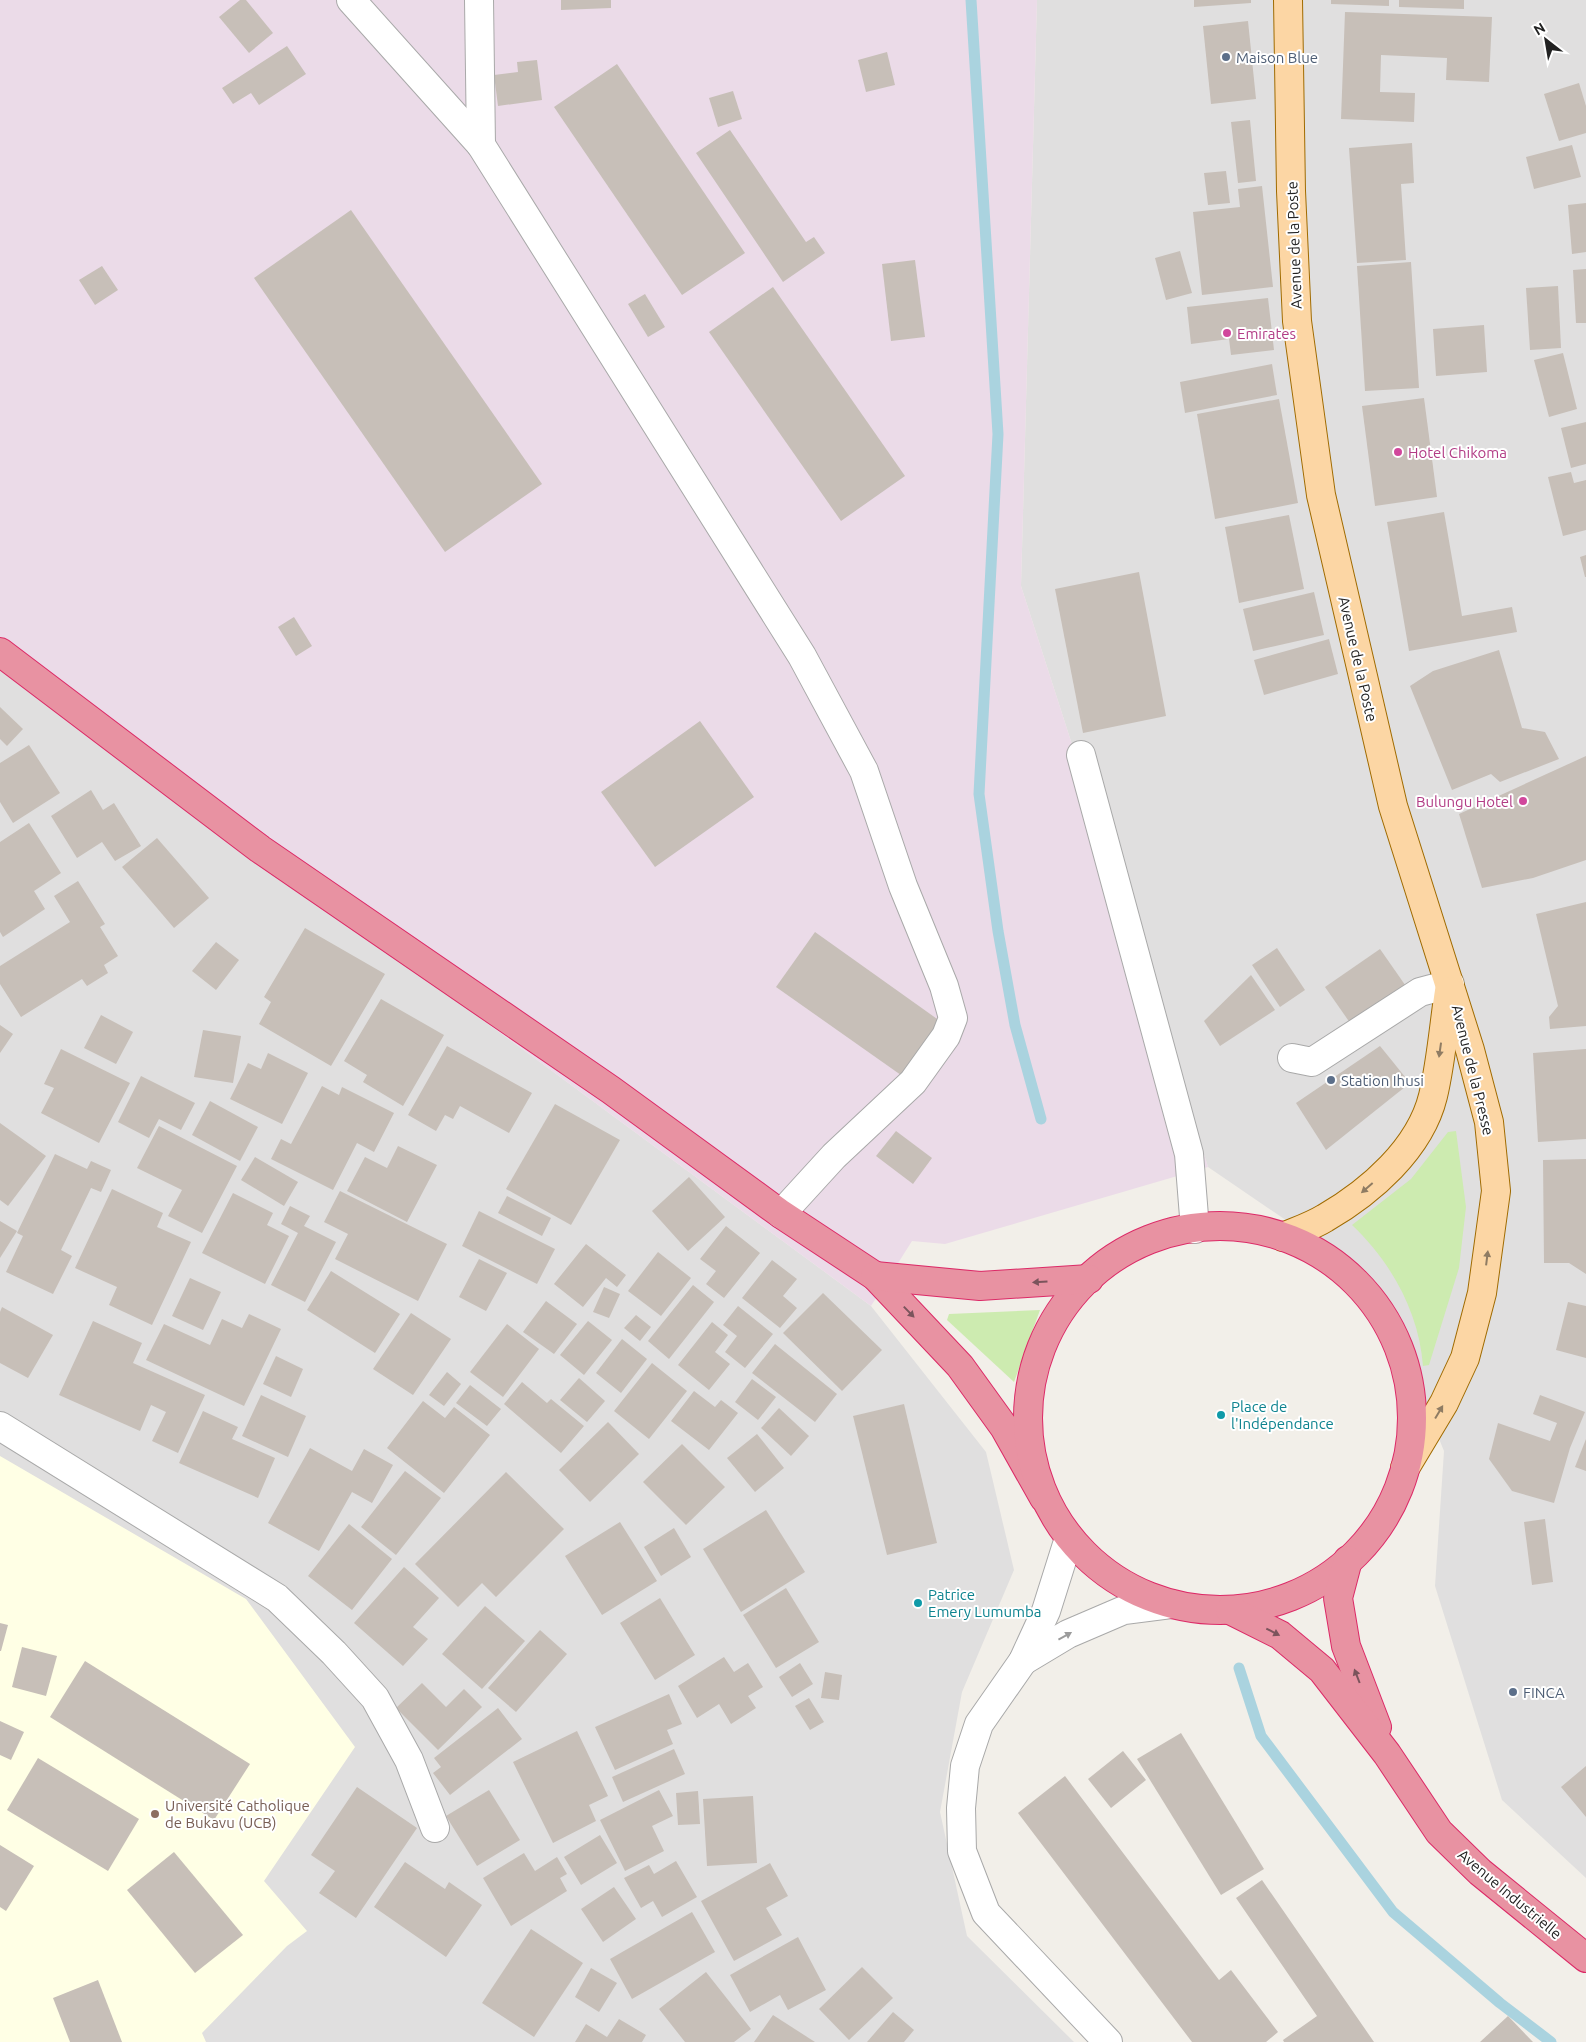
<svg xmlns="http://www.w3.org/2000/svg" width="1586" height="2042" font-family="Ubuntu,sans-serif">
<style>
.residential{fill:#e0dfdf}
.industrial{fill:#ebdbe8}
.education{fill:#ffffe5}
.grass{fill:#cdebb0}
.lines{fill:none;stroke-linecap:round;stroke-linejoin:round}
.stream{stroke:#aad3df;stroke-width:11}
.building{fill:#c7bfb8}
.minor-casing{stroke:#a9a9a9;stroke-width:30}
.major-casing{stroke:#a06b00;stroke-width:30}
.highway-casing{stroke:#dc2a67;stroke-width:30}
.minor{stroke:#fff;stroke-width:28}
.major{stroke:#fcd6a4;stroke-width:28}
.highway{stroke:#e892a2;stroke-width:28}
.oneway{fill:#8f7c63}
.oneway2{fill:#7b545c}
.oneway3{fill:#9c9c9c}
.service-dot{fill:#5c6f8a;stroke:#fff;stroke-width:2}
.hotel-dot{fill:#d1479c;stroke:#fff;stroke-width:2}
.culture-dot{fill:#0f9aa8;stroke:#fff;stroke-width:2}
.education-dot{fill:#8d6e63;stroke:#fff;stroke-width:2}
.labels{text-anchor:middle;dominant-baseline:central;stroke-width:4;stroke-linejoin:round;paint-order:stroke}
.service-label{font-size:15px;fill:#4e5e75;stroke:#fff;text-anchor:start}
.street-label{font-size:15px;fill:#222;stroke:#fff}
.hotel-label{font-size:15px;fill:#b23c85;stroke:#fff;text-anchor:start}
.culture-label{font-size:15px;fill:#0d838f;stroke:#fff;text-anchor:start}
.education-label{font-size:15px;fill:#785e54;stroke:#fff;text-anchor:start}
</style>
<rect width="100%" height="100%" fill="#f2efe9"/>
<g class="residential">
<polygon points="1037,0 1586,0 1586,1878 1502,1800 1435,1586 1444,1451 1375,1281 1208,1167 1021,586"/>
<polygon points="0,664 125,763 476,1015 871,1306 986,1452 1014,1570 962,1692 940,1812 967,1936 1074,2042 0,2042"/>
</g>
<polygon class="industrial" points="0,0 1037,0 1021,586 1208,1167 945,1244 912,1241 871,1306 476,1015 125,763 0,664"/>
<polygon class="education" points="0,1456 246,1599 355,1747 264,1881 307,1931 287,1946 202,2033 206,2042 0,2042"/>
<g class="grass">
<path d="M1456 1131 1466 1207 1459 1268 1429 1365 1423 1366C1419 1312 1391 1262 1352 1225L1411 1179 1448 1132Z"/>
<polygon points="1040,1310 1014,1382 947,1320 949,1314"/>
</g>
<g class="lines">
<g class="stream">
<polyline points="971,0 998,434 979,794 998,931 1015,1025 1041,1119"/>
<polyline points="1239,1668 1261,1736 1393,1912 1500,2003 1551,2042"/>
</g>
</g>
<g class="building">
<polygon points="240,0 246,0 273,33 249,53 219,17"/>
<polygon points="561,0 611,0 611,8 561,10"/>
<polygon points="1194,0 1251,0 1251,3 1194,7"/>
<polygon points="1331,0 1389,0 1389,6 1331,4"/>
<polygon points="1399,0 1464,0 1464,9 1399,7"/>
<polygon points="1345,12 1492,17 1489,82 1446,80 1447,58 1381,55 1380,92 1415,93 1414,122 1341,119"/>
<polygon points="1248,21 1256,99 1211,104 1203,26"/>
<polygon points="287,46 306,74 259,105 251,93 233,104 222,88"/>
<polygon points="887,52 895,85 866,92 858,60"/>
<polygon points="537,60 542,100 498,106 494,75 518,72 517,62"/>
<polygon points="617,64 745,253 682,295 554,107"/>
<polygon points="1579,83 1586,106 1586,133 1559,141 1544,94"/>
<polygon points="733,91 742,119 718,127 709,98"/>
<polygon points="1250,120 1256,181 1238,183 1231,122"/>
<polygon points="730,130 806,242 814,237 825,253 783,282 696,153"/>
<polygon points="1412,143 1414,183 1401,184 1406,260 1357,263 1349,148"/>
<polygon points="1572,145 1581,177 1534,189 1526,157"/>
<polygon points="1226,171 1230,203 1208,205 1204,173"/>
<polygon points="1262,186 1273,287 1202,295 1193,212 1240,207 1238,189"/>
<polygon points="1586,203 1586,252 1572,254 1568,205"/>
<polygon points="351,210 542,484 445,552 254,278"/>
<polygon points="1180,251 1192,293 1166,300 1155,258"/>
<polygon points="915,260 925,337 891,341 882,264"/>
<polygon points="1411,262 1419,388 1365,391 1357,266"/>
<polygon points="102,266 118,290 95,305 79,280"/>
<polygon points="1586,269 1586,323 1576,323 1573,270"/>
<polygon points="1558,286 1561,348 1530,350 1526,288"/>
<polygon points="773,287 905,476 841,521 709,332"/>
<polygon points="645,294 665,327 648,337 628,304"/>
<polygon points="1268,298 1274,350 1231,355 1229,339 1191,344 1187,307"/>
<polygon points="1484,325 1487,372 1436,376 1433,329"/>
<polygon points="1563,353 1577,409 1549,417 1534,360"/>
<polygon points="1272,364 1277,395 1185,413 1180,382"/>
<polygon points="1424,398 1437,497 1375,506 1362,406"/>
<polygon points="1279,399 1298,503 1215,519 1197,414"/>
<polygon points="1586,422 1586,464 1571,468 1561,428"/>
<polygon points="1571,472 1574,483 1586,480 1586,530 1563,536 1548,477"/>
<polygon points="1444,512 1462,616 1512,607 1517,632 1409,651 1387,522"/>
<polygon points="1289,515 1304,589 1239,603 1225,527"/>
<polygon points="1586,555 1586,577 1585,577 1580,557"/>
<polygon points="1139,572 1166,716 1083,733 1055,589"/>
<polygon points="1314,592 1324,635 1253,651 1243,609"/>
<polygon points="294,617 312,646 296,656 278,627"/>
<polygon points="1329,639 1338,674 1264,695 1254,660"/>
<polygon points="1499,650 1522,728 1545,732 1559,759 1500,782 1491,774 1452,790 1410,686 1433,671"/>
<polygon points="0,707 23,729 7,746 0,739"/>
<polygon points="700,721 754,797 655,867 601,792"/>
<polygon points="29,745 60,793 13,823 0,802 0,763"/>
<polygon points="1586,756 1586,860 1533,878 1482,888 1459,814"/>
<polygon points="91,790 103,810 114,803 141,846 115,861 102,842 77,858 51,816"/>
<polygon points="29,823 61,873 34,891 45,909 3,937 0,932 0,842"/>
<polygon points="157,838 209,898 174,928 122,867"/>
<polygon points="78,881 105,924 100,927 118,956 104,965 108,973 87,986 82,979 21,1017 0,984 0,966 70,922 54,896"/>
<polygon points="1586,902 1586,1026 1550,1029 1549,1017 1558,1006 1536,914"/>
<polygon points="305,928 385,974 331,1066 259,1024 271,1002 264,997"/>
<polygon points="815,932 947,1026 908,1080 776,987"/>
<polygon points="216,942 239,960 216,990 192,971"/>
<polygon points="1277,948 1305,990 1280,1007 1252,965"/>
<polygon points="1380,949 1410,992 1355,1030 1325,987"/>
<polygon points="1251,975 1275,1010 1220,1046 1204,1021"/>
<polygon points="381,999 444,1035 403,1106 363,1082 367,1075 344,1061"/>
<polygon points="101,1015 133,1032 116,1064 84,1048"/>
<polygon points="0,1025 13,1034 0,1053"/>
<polygon points="203,1030 241,1036 233,1083 194,1077"/>
<polygon points="447,1046 532,1093 509,1133 460,1106 453,1119 445,1115 436,1131 408,1115"/>
<polygon points="1380,1046 1410,1083 1326,1150 1296,1103"/>
<polygon points="61,1049 130,1083 99,1143 41,1113 54,1088 44,1084"/>
<polygon points="1586,1049 1586,1139 1538,1142 1533,1053"/>
<polygon points="268,1053 308,1073 282,1124 230,1099 248,1063 261,1069"/>
<polygon points="141,1076 195,1103 181,1130 159,1119 149,1138 118,1122"/>
<polygon points="322,1086 339,1095 342,1087 394,1113 374,1152 357,1143 333,1190 271,1159 281,1139 291,1144"/>
<polygon points="210,1101 258,1127 240,1161 192,1135"/>
<polygon points="555,1104 620,1140 571,1225 506,1189"/>
<polygon points="0,1123 46,1156 8,1206 0,1200"/>
<polygon points="159,1126 237,1166 202,1233 168,1216 182,1190 137,1168"/>
<polygon points="896,1131 932,1158 913,1184 876,1156"/>
<polygon points="398,1146 437,1165 407,1222 347,1191 365,1157 387,1168"/>
<polygon points="55,1154 87,1169 91,1161 111,1170 101,1192 91,1188 61,1250 72,1256 53,1294 6,1272 23,1236 17,1233"/>
<polygon points="255,1157 298,1182 284,1206 241,1180"/>
<polygon points="1586,1159 1586,1274 1569,1263 1544,1263 1543,1160"/>
<polygon points="689,1177 725,1217 688,1251 652,1211"/>
<polygon points="112,1189 163,1213 157,1227 191,1242 152,1325 109,1305 117,1287 75,1268"/>
<polygon points="340,1191 447,1244 418,1301 335,1259 348,1234 324,1222"/>
<polygon points="233,1193 273,1213 267,1225 289,1236 265,1284 202,1253"/>
<polygon points="507,1196 551,1218 542,1236 498,1213"/>
<polygon points="290,1206 310,1216 304,1226 336,1242 305,1302 271,1285 298,1233 281,1224"/>
<polygon points="479,1211 555,1249 537,1284 462,1246"/>
<polygon points="0,1221 17,1231 0,1258"/>
<polygon points="726,1226 760,1253 724,1298 706,1284 716,1271 700,1259"/>
<polygon points="586,1244 626,1275 617,1287 606,1278 583,1307 554,1284"/>
<polygon points="658,1252 691,1278 661,1316 628,1291"/>
<polygon points="479,1259 507,1273 486,1311 459,1297"/>
<polygon points="772,1260 797,1279 783,1296 797,1308 780,1328 742,1298"/>
<polygon points="331,1271 400,1314 375,1353 307,1310"/>
<polygon points="190,1278 221,1292 203,1330 172,1316"/>
<polygon points="693,1285 714,1302 669,1359 648,1341"/>
<polygon points="604,1287 620,1294 609,1318 593,1312"/>
<polygon points="823,1293 882,1350 842,1391 783,1333"/>
<polygon points="546,1301 577,1324 554,1354 523,1332"/>
<polygon points="1568,1302 1586,1306 1586,1358 1556,1350"/>
<polygon points="738,1306 773,1334 745,1368 725,1352 737,1336 723,1325"/>
<polygon points="2,1307 53,1335 28,1378 0,1363 0,1312"/>
<polygon points="411,1313 451,1339 413,1395 373,1369"/>
<polygon points="249,1314 281,1329 244,1406 146,1360 164,1324 210,1345 222,1319 242,1328"/>
<polygon points="636,1315 651,1327 640,1341 624,1328"/>
<polygon points="93,1321 142,1343 133,1363 205,1395 178,1453 152,1441 166,1412 151,1405 140,1431 59,1395"/>
<polygon points="588,1321 612,1340 584,1375 560,1355"/>
<polygon points="712,1322 728,1335 715,1352 730,1364 709,1390 678,1365"/>
<polygon points="507,1324 539,1349 503,1397 470,1372"/>
<polygon points="622,1339 647,1359 621,1393 596,1373"/>
<polygon points="775,1344 837,1394 815,1422 752,1373"/>
<polygon points="276,1356 303,1369 291,1397 263,1384"/>
<polygon points="652,1363 687,1391 649,1439 614,1411"/>
<polygon points="447,1372 461,1384 444,1406 429,1395"/>
<polygon points="579,1378 605,1401 587,1422 560,1400"/>
<polygon points="752,1379 776,1397 758,1420 735,1402"/>
<polygon points="522,1382 547,1403 551,1399 584,1426 561,1453 504,1404"/>
<polygon points="470,1385 501,1409 487,1426 456,1403"/>
<polygon points="694,1391 715,1407 721,1400 738,1413 709,1450 671,1421"/>
<polygon points="261,1395 306,1416 288,1457 242,1436"/>
<polygon points="1540,1395 1585,1412 1570,1448 1554,1503 1512,1491 1489,1459 1498,1423 1550,1441 1557,1423 1533,1414"/>
<polygon points="423,1401 445,1418 454,1407 490,1435 444,1493 387,1448"/>
<polygon points="904,1404 937,1543 887,1555 853,1416"/>
<polygon points="779,1408 809,1436 791,1456 761,1428"/>
<polygon points="203,1411 238,1427 232,1439 275,1458 258,1498 179,1463"/>
<polygon points="608,1422 639,1454 590,1502 559,1470"/>
<polygon points="757,1434 784,1468 755,1492 727,1458"/>
<polygon points="1586,1439 1586,1471 1575,1467"/>
<polygon points="682,1444 725,1487 686,1525 643,1482"/>
<polygon points="310,1448 352,1471 364,1449 393,1465 372,1503 352,1492 319,1551 268,1523"/>
<polygon points="405,1471 441,1498 396,1555 361,1527"/>
<polygon points="506,1472 564,1529 496,1597 482,1583 458,1607 415,1564"/>
<polygon points="766,1510 805,1572 741,1612 703,1549"/>
<polygon points="1545,1519 1553,1582 1532,1585 1524,1522"/>
<polygon points="620,1522 657,1581 602,1615 565,1556"/>
<polygon points="349,1524 392,1559 352,1610 308,1576"/>
<polygon points="674,1528 691,1557 661,1576 644,1547"/>
<polygon points="404,1567 439,1598 413,1627 428,1639 403,1666 354,1623"/>
<polygon points="786,1588 819,1642 776,1668 743,1615"/>
<polygon points="660,1598 695,1655 655,1680 620,1623"/>
<polygon points="485,1606 525,1641 482,1689 442,1654"/>
<polygon points="0,1623 8,1625 1,1651 0,1651"/>
<polygon points="540,1630 567,1654 516,1712 488,1688"/>
<polygon points="22,1647 57,1656 46,1696 12,1687"/>
<polygon points="724,1657 734,1672 748,1663 763,1687 748,1696 756,1708 731,1724 719,1704 697,1718 678,1686"/>
<polygon points="85,1661 250,1764 214,1820 50,1717"/>
<polygon points="800,1663 813,1684 792,1697 779,1677"/>
<polygon points="825,1672 842,1675 839,1700 821,1698"/>
<polygon points="422,1683 446,1707 464,1689 482,1707 438,1750 396,1708"/>
<polygon points="669,1694 682,1724 667,1730 673,1744 615,1770 595,1727"/>
<polygon points="809,1698 824,1722 810,1730 795,1706"/>
<polygon points="498,1708 522,1739 450,1795 433,1773 441,1767 434,1758"/>
<polygon points="0,1721 24,1732 11,1760 0,1755"/>
<polygon points="577,1731 608,1796 589,1805 596,1821 553,1843 513,1762"/>
<polygon points="1181,1733 1264,1869 1221,1895 1137,1759"/>
<polygon points="674,1749 685,1774 623,1802 612,1777"/>
<polygon points="1123,1751 1146,1780 1111,1808 1088,1779"/>
<polygon points="38,1758 139,1819 108,1871 7,1810"/>
<polygon points="1586,1766 1586,1817 1561,1787"/>
<polygon points="1065,1776 1219,1980 1231,1970 1278,2032 1266,2042 1192,2042 1018,1813"/>
<polygon points="357,1787 417,1828 356,1918 319,1893 335,1871 311,1855"/>
<polygon points="489,1790 520,1840 477,1866 446,1816"/>
<polygon points="659,1790 673,1816 652,1826 664,1851 625,1871 600,1820"/>
<polygon points="698,1791 700,1824 678,1825 676,1793"/>
<polygon points="753,1796 757,1863 707,1866 703,1799"/>
<polygon points="600,1835 617,1863 581,1885 564,1857"/>
<polygon points="0,1845 34,1866 6,1911 0,1907"/>
<polygon points="174,1852 243,1935 195,1973 127,1890"/>
<polygon points="524,1853 535,1871 557,1857 567,1874 560,1878 567,1891 511,1926 483,1878"/>
<polygon points="676,1861 697,1897 662,1917 653,1901 641,1908 624,1878 649,1865 654,1874"/>
<polygon points="405,1862 445,1889 449,1882 482,1905 446,1957 374,1907"/>
<polygon points="770,1863 788,1896 766,1908 782,1935 734,1961 701,1901"/>
<polygon points="1262,1880 1374,2042 1284,2042 1283,2040 1317,2016 1236,1898"/>
<polygon points="614,1887 636,1919 603,1942 581,1909"/>
<polygon points="692,1912 715,1952 632,1999 610,1959"/>
<polygon points="531,1929 583,1963 534,2037 482,2003"/>
<polygon points="798,1937 826,1990 788,2010 780,1995 750,2012 730,1975"/>
<polygon points="862,1967 893,1998 849,2040 819,2009"/>
<polygon points="591,1968 617,1983 599,2012 575,1997"/>
<polygon points="706,1972 751,2029 734,2042 685,2042 659,2009"/>
<polygon points="98,1980 122,2042 70,2042 53,1998"/>
<polygon points="893,2012 914,2030 904,2042 867,2042"/>
<polygon points="773,2015 815,2042 754,2042"/>
<polygon points="1508,2016 1533,2042 1480,2042"/>
<polygon points="619,2019 646,2035 642,2042 575,2042 586,2024 607,2037"/>
</g>
<g class="lines">
<defs>
<g id="minor">
<polyline points="351,0 481,145 802,656 864,771 903,886 944,986 953,1018 946,1036 913,1082 834,1156 781,1214"/>
<polyline points="479,0 481,145"/>
<polyline points="1081,755 1189,1154 1195,1229"/>
<polyline points="1292,1058 1312,1062 1420,992 1450,984"/>
<polyline points="0,1426 277,1598 334,1653 375,1698 409,1760 435,1828"/>
<polyline points="1069,1538 1046,1611 1023,1661 979,1724 965,1766 961,1808 962,1851 986,1913 1108,2042"/>
<polyline points="1023,1661 1068,1634 1124,1610 1171,1604"/>
</g>
<g id="major">
<polyline points="1288,0 1291,191 1297,321 1321,495 1393,806 1470,1050 1489,1122 1496,1191 1482,1293 1465,1358 1444,1403 1405,1468"/>
<path d="M1283 1237C1297 1231 1312 1226 1325 1218 1370 1192 1420 1149 1433 1096 1441 1063 1444 1024 1449 991"/>
</g>
<g id="highway">
<polyline points="0,652 260,849 611,1090 781,1214 875,1276 960,1366 1004,1427 1044,1498"/>
<circle cx="1220" cy="1418" r="192"/>
<polyline points="875,1276 980,1286 1089,1279"/>
<polyline points="1348,1560 1338,1598 1346,1646 1377,1727"/>
<polyline points="1230,1610 1280,1635 1322,1670 1387,1754 1439,1832 1480,1872 1586,1958"/>
</g>
</defs>
<use href="#minor" class="minor-casing"/>
<use href="#major" class="major-casing"/>
<use href="#highway" class="highway-casing"/>
<use href="#minor" class="minor"/>
<use href="#major" class="major"/>
<use href="#highway" class="highway"/>
</g>
<defs><path id="oneway-solid" d="M-6-.8H1V-3.2L6.5 0L1 3.2V.8H-6Z" transform="scale(1.25)"/></defs>
<g class="oneway">
<use href="#oneway-solid" transform="translate(1440 1050) rotate(98)"/>
<use href="#oneway-solid" transform="translate(1367 1188) rotate(139)"/>
<use href="#oneway-solid" transform="translate(1487 1258) rotate(-83)"/>
<use href="#oneway-solid" transform="translate(1439 1412) rotate(-59)"/>
</g>
<g class="oneway2">
<use href="#oneway-solid" transform="translate(1040 1282) rotate(176)"/>
<use href="#oneway-solid" transform="translate(909 1312) rotate(46)"/>
<use href="#oneway-solid" transform="translate(1273 1632) rotate(27)"/>
<use href="#oneway-solid" transform="translate(1357 1676) rotate(-111)"/>
</g>
<use class="oneway3" href="#oneway-solid" transform="translate(1065 1636) rotate(-29)"/>
<g class="service-dot">
<circle cx="1226" cy="57" r="5"/>
<circle cx="1331" cy="1080" r="5"/>
<circle cx="1513" cy="1692" r="5"/>
</g>
<g class="hotel-dot">
<circle cx="1227" cy="333" r="5"/>
<circle cx="1398" cy="452" r="5"/>
<circle cx="1523" cy="801" r="5"/>
</g>
<g class="culture-dot">
<circle cx="1221" cy="1415" r="5"/>
<circle cx="918" cy="1603" r="5"/>
</g>
<circle class="education-dot" cx="155" cy="1814" r="5"/>
<g class="labels">
<g class="service-label">
<text x="1236" y="57">Maison Blue</text>
<text x="1341" y="1080">Station Ihusi</text>
<text x="1523" y="1692">FINCA</text>
</g>
<g class="street-label">
<text transform="translate(1294 245) rotate(-92)">Avenue de la Poste</text>
<text transform="translate(1358 659) rotate(77)">Avenue de la Poste</text>
<text transform="translate(1473 1070) rotate(76)">Avenue de la Presse</text>
<text transform="translate(1510 1894) rotate(40)">Avenue Industrielle</text>
</g>
<g class="hotel-label">
<text x="1237" y="333">Emirates</text>
<text x="1408" y="452">Hotel Chikoma</text>
<text x="1513" y="801" text-anchor="end">Bulungu Hotel</text>
</g>
<g class="culture-label">
<text x="1231" y="1406">Place de<tspan x="1231" dy="17">l'Indépendance</tspan></text>
<text x="928" y="1594">Patrice<tspan x="928" dy="17">Emery Lumumba</tspan></text>
</g>
<g class="education-label">
<text x="165" y="1805">Université Catholique<tspan x="165" dy="17">de Bukavu (UCB)</tspan></text>
</g>
</g>
<g transform="translate(1546 40) rotate(329)" stroke="#ffffff" stroke-width="4" paint-order="stroke">
<path d="M0-4L9 19L0 12L-9 19Z" fill="#222222"/>
<text y="-8" font-size="14" font-weight="bold" text-anchor="middle" fill="#222222">N</text>
</g>
</svg>
